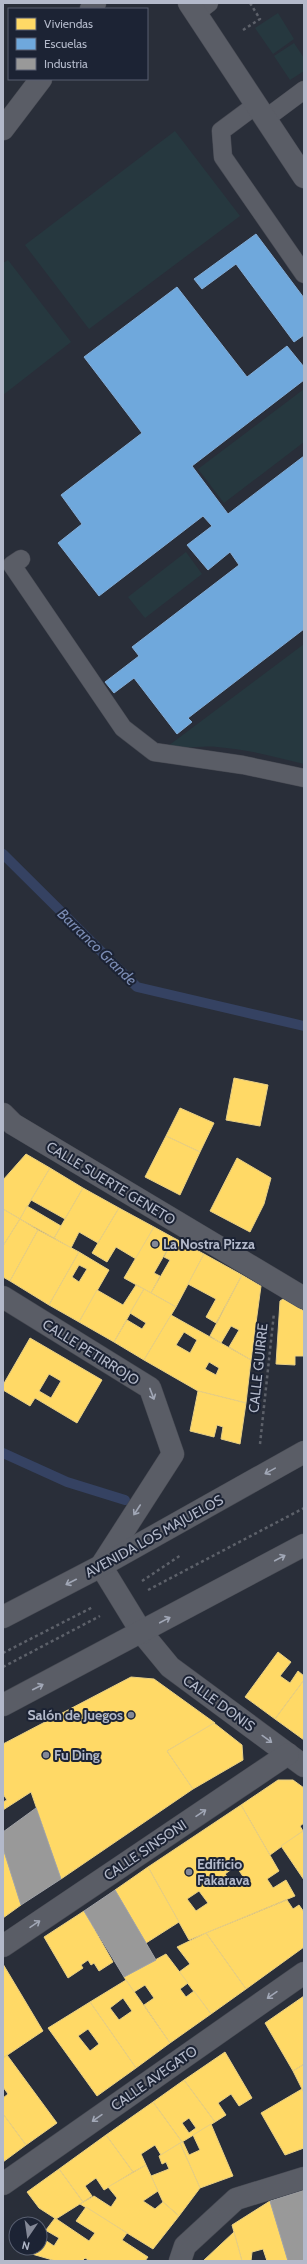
<svg xmlns="http://www.w3.org/2000/svg" width="307" height="2264" font-family="Cabin,sans-serif">
<style>
.green{fill:#26383f}
.homes{fill:#ffd966;stroke:#e8cf84;fill-rule:evenodd}
.schools{fill:#6fa8dc;stroke:#83add7}
.industry{fill:#999;stroke:#a1a3a8}
.lines{fill:none;stroke-linecap:round;stroke-linejoin:round}
.stream{stroke:#354262;stroke-width:10}
.service-casing{stroke:#464952;stroke-width:19}
.minor-casing{stroke:#464952;stroke-width:23}
.tertiary-casing{stroke:#464952;stroke-width:23}
.path{stroke:#5d616a;stroke-width:2.5;stroke-dasharray:3 3;stroke-linecap:butt}
.service{stroke:#5a5d66;stroke-width:18}
.minor{stroke:#5a5d66;stroke-width:22}
.tertiary{stroke:#5a5d66;stroke-width:22}
.oneway{stroke:#a1a7b6}
.poi-dot{fill:#838897;stroke:#1c2334;stroke-width:1.5}
.labels{text-anchor:middle;dominant-baseline:central;stroke-width:4;stroke-linejoin:round;paint-order:stroke}
.street-label{font-size:14px;fill:#b3b9ca;stroke:#1c2334}
.poi-label{font-size:14px;font-weight:bold;fill:#b3b9ca;stroke:#1c2334;text-anchor:start}
.water-label{font-size:15px;font-style:italic;fill:#7a8bb2;stroke:#1c2334}
</style>
<rect width="100%" height="100%" fill="#292e39"/>
<g class="green">
<polygon points="278,13 294,39 273,54 255,28"/>
<polygon points="294,43 304,58 304,71 290,80 274,56"/>
<polygon points="175,131 240,216 89,329 25,245"/>
<polygon points="8,260 71,342 3,395 3,263"/>
<polygon points="304,389 304,442 224,503 198,469"/>
<polygon points="186,552 202,574 145,618 128,597"/>
<path d="M304 644V764C276 757 246 749 217 747 200 745 187 750 168 746Z"/>
</g>
<g class="homes">
<polygon points="234,1078 268,1085 260,1126 226,1120"/>
<polygon points="180,1108 214,1123 200,1152 166,1136"/>
<polygon points="166,1136 200,1152 180,1195 145,1177"/>
<polygon points="26,1154 50,1168 20,1219 3,1209 3,1180"/>
<polygon points="237,1158 271,1178 264,1204 250,1232 210,1211"/>
<polygon points="50,1168 83,1188 65,1219 31,1200"/>
<polygon points="83,1188 119,1208 98,1243 79,1232 71,1248 54,1238"/>
<polygon points="27,1206 61,1226 54,1238 20,1219"/>
<polygon points="119,1208 154,1227 136,1259 116,1247 107,1262 92,1253"/>
<polygon points="3,1209 20,1219 3,1246"/>
<polygon points="20,1219 38,1230 10,1281 3,1277 3,1246"/>
<polygon points="154,1227 174,1238 154,1273 160,1276 151,1293 124,1278"/>
<polygon points="38,1230 79,1252 49,1305 10,1281"/>
<polygon points="174,1238 204,1254 176,1307 151,1293 170,1260 164,1257"/>
<path d="M79 1252 109 1270 79 1322 49 1305ZM79 1265 87 1269 79 1282 72 1277Z"/>
<polygon points="204,1254 242,1275 216,1323 206,1317 216,1299 188,1284"/>
<polygon points="242,1275 261,1286 251,1360 229,1347 239,1330 231,1326 221,1343 210,1336"/>
<polygon points="136,1285 144,1289 114,1342 79,1322 97,1290 123,1305"/>
<polygon points="144,1289 176,1307 144,1360 114,1342 127,1320 142,1329 146,1323 130,1313"/>
<polygon points="283,1299 304,1311 304,1356 295,1356 295,1365 276,1364 280,1301"/>
<path d="M171 1315 251 1360 246 1403 198 1391 144 1360ZM184 1332 197 1340 190 1353 176 1345ZM209 1362 219 1368 216 1375 205 1369Z"/>
<path d="M30 1338 102 1380 77 1423 35 1398 30 1406 3 1390V1385ZM49 1374 61 1381 51 1398 39 1391Z"/>
<polygon points="198,1391 246,1403 240,1444 221,1439 223,1427 217,1425 214,1437 190,1431"/>
<polygon points="278,1652 291,1662 280,1676 290,1683 298,1671 304,1676 304,1680 275,1719 245,1697"/>
<polygon points="131,1677 154,1679 215,1723 167,1751 193,1789 61,1879 31,1792 3,1810 3,1802 7,1800 3,1794 3,1744"/>
<polygon points="304,1680 304,1740 275,1719"/>
<polygon points="214,1723 242,1745 243,1760 193,1789 167,1751"/>
<polygon points="278,1780 293,1780 304,1788 304,1823 300,1826 303,1831 270,1855 241,1805"/>
<path d="M241 1805 279 1871 267 1879 273 1888 286 1880 295 1896 189 1940 148 1867ZM236 1866 244 1878 233 1885 225 1874ZM199 1891 208 1903 196 1911 187 1899Z"/>
<polygon points="303,1831 304,1831 304,1880 281,1846"/>
<polygon points="3,1848 21,1905 3,1918"/>
<polygon points="148,1867 179,1922 146,1943 115,1890"/>
<polygon points="287,1900 293,1909 299,1905 304,1912 304,1947 246,1989 206,1933"/>
<polygon points="84,1911 113,1962 99,1971 94,1963 91,1965 88,1960 81,1965 83,1968 68,1978 44,1937"/>
<polygon points="206,1933 246,1989 211,2014 179,1972 190,1964 177,1947"/>
<polygon points="166,1954 188,1983 180,1989 186,1997 194,1991 211,2014 170,2043 144,2005 154,1998 145,1985 134,1992 124,1977"/>
<polygon points="3,1964 43,2031 3,2058"/>
<path d="M126 1980 170 2043 136 2068 90 2002ZM123 1998 132 2011 119 2020 110 2008Z"/>
<polygon points="304,1996 304,2064 293,2071 265,2023"/>
<path d="M90 2002 136 2068 97 2096 48 2028ZM88 2029 99 2044 90 2051 78 2036Z"/>
<polygon points="225,2052 252,2098 239,2106 231,2094 218,2103 226,2115 215,2122 184,2080"/>
<polygon points="7,2055 57,2123 26,2145 3,2114 3,2098 8,2094 3,2087 3,2058"/>
<polygon points="303,2065 304,2067 304,2093 293,2071"/>
<path d="M184 2080 215 2122 182 2142 153 2102ZM189 2118 196 2128 189 2133 182 2123Z"/>
<polygon points="302,2089 304,2093 304,2148 285,2155 261,2113"/>
<polygon points="153,2102 182,2142 161,2155 155,2145 141,2154 146,2165 133,2172 106,2135"/>
<polygon points="3,2114 26,2145 3,2162"/>
<polygon points="211,2124 233,2176 200,2188 180,2143 183,2142 189,2155 200,2150 193,2135"/>
<polygon points="106,2135 133,2172 104,2190 96,2178 85,2186 92,2196 83,2202 59,2169"/>
<polygon points="180,2143 200,2188 179,2216 163,2202 151,2176 169,2169 166,2162 162,2164 159,2156"/>
<polygon points="146,2165 158,2191 143,2201 155,2209 163,2202 179,2216 153,2249 80,2204 94,2196 111,2207 117,2198 108,2187"/>
<polygon points="59,2169 83,2202 56,2219 39,2208 27,2192"/>
<polygon points="270,2201 288,2261 267,2261 263,2249 252,2252 251,2261 242,2261 232,2225"/>
<path d="M86 2207 127 2233 122 2240 148 2257 145 2261H90L85 2258 82 2261H56L25 2252 27 2248H40V2230L42 2227 46 2230 55 2218 89 2241 95 2233 76 2221ZM47 2231 59 2238 54 2246 42 2238Z"/>
<polygon points="234,2232 242,2261 203,2261"/>
</g>
<g class="schools">
<polygon points="256,234 304,298 304,335 294,342 236,264 202,289 194,279"/>
<polygon points="177,287 247,377 287,346 304,367 304,380 192,466 228,514 304,456 304,629 188,718 192,722 177,734 134,678 114,693 105,682 139,656 132,647 239,565 230,552 208,570 187,545 212,526 203,516 99,596 58,543 82,524 61,495 142,433 84,357"/>
</g>
<g class="industry">
<polygon points="36,1808 61,1879 21,1905 3,1848 3,1832"/>
<polygon points="115,1890 156,1960 124,1977 84,1911"/>
<polygon points="304,2190 304,2261 288,2261 270,2201"/>
</g>
<g class="lines">
<g class="stream">
<polyline points="3,854 137,987 304,1026"/>
<polyline points="3,1453 67,1482 125,1500"/>
</g>
<defs>
<g id="service">
<polyline points="196,13 209,3"/>
<polyline points="256,105 221,131 223,157 304,274"/>
<polyline points="265,119 304,90"/>
<polyline points="21,559 12,565 123,728 154,752 243,765 304,778"/>
</g>
<g id="minor">
<polyline points="189,3 304,177"/>
<polyline points="91,9 95,3"/>
<polyline points="3,129 41,79"/>
<polyline points="3,1114 13,1124 304,1298"/>
<polyline points="3,1297 150,1388 173,1454 101,1566"/>
<polyline points="142,1633 170,1667 304,1766"/>
<polyline points="3,1946 288,1754"/>
<polyline points="3,2184 304,1973"/>
<polyline points="180,2261 185,2246 236,2199 304,2178"/>
</g>
<g id="tertiary">
<polyline points="101,1566 142,1633"/>
<polyline points="3,1617 101,1566 304,1452"/>
<polyline points="3,1705 304,1545"/>
</g>
</defs>
<use href="#service" class="service-casing"/>
<use href="#minor" class="minor-casing"/>
<use href="#tertiary" class="tertiary-casing"/>
<g class="path">
<polyline points="243,30 260,19 250,3"/>
<polyline points="260,1444 274,1313"/>
<polyline points="142,1581 181,1555"/>
<polyline points="148,1590 304,1508"/>
<polyline points="3,1653 93,1607"/>
<polyline points="3,1667 100,1616"/>
</g>
<use href="#service" class="service"/>
<use href="#minor" class="minor"/>
<use href="#tertiary" class="tertiary"/>
</g>
<defs><path id="oneway-shaft" d="M-6 0H5M1.5-3L5.5 0L1.5 3" fill="none" stroke-width="1.6" stroke-linecap="round" stroke-linejoin="round"/></defs>
<g class="oneway">
<use href="#oneway-shaft" transform="translate(152 1394) rotate(69)"/>
<use href="#oneway-shaft" transform="translate(270 1471) rotate(151)"/>
<use href="#oneway-shaft" transform="translate(137 1510) rotate(123)"/>
<use href="#oneway-shaft" transform="translate(280 1558) rotate(-28)"/>
<use href="#oneway-shaft" transform="translate(71 1582) rotate(153)"/>
<use href="#oneway-shaft" transform="translate(165 1620) rotate(-28)"/>
<use href="#oneway-shaft" transform="translate(38 1687) rotate(-27)"/>
<use href="#oneway-shaft" transform="translate(267 1739) rotate(36)"/>
<use href="#oneway-shaft" transform="translate(201 1813) rotate(-34)"/>
<use href="#oneway-shaft" transform="translate(35 1924) rotate(-34)"/>
<use href="#oneway-shaft" transform="translate(272 1995) rotate(145)"/>
<use href="#oneway-shaft" transform="translate(97 2118) rotate(145)"/>
</g>
<g class="poi-dot">
<circle cx="155" cy="1244" r="4"/>
<circle cx="131" cy="1715" r="4"/>
<circle cx="46" cy="1755" r="4"/>
<circle cx="189" cy="1872" r="4"/>
</g>
<g class="labels">
<g class="street-label">
<text transform="translate(111 1183) rotate(31)">CALLE SUERTE GENETO</text>
<text transform="translate(91 1352) rotate(32)">CALLE PETIRROJO</text>
<text transform="translate(258 1368) rotate(-84)">CALLE GUIRRE</text>
<text transform="translate(154 1536) rotate(-29)">AVENIDA LOS MAJUELOS</text>
<text transform="translate(219 1703) rotate(36)">CALLE DONIS</text>
<text transform="translate(145 1850) rotate(-34)">CALLE SINSONI</text>
<text transform="translate(154 2078) rotate(-35)">CALLE AVEGATO</text>
</g>
<g class="poi-label">
<text x="163" y="1244">La Nostra Pizza</text>
<text x="123" y="1715" text-anchor="end">Salón de Juegos</text>
<text x="54" y="1755">Fu Ding</text>
<text x="197" y="1864">Edificio<tspan x="197" dy="16">Fakarava</tspan></text>
</g>
<g class="water-label">
<text transform="translate(97 947) rotate(44)">Barranco Grande</text>
</g>
</g>
<rect width="307" height="2264" fill="none" stroke="#b3b9ca" stroke-width="8"/>
<rect x="8" y="8" width="140" height="72" fill="#1c2334" stroke="#585f70"/>
<rect x="16" y="18" width="20" height="12" fill="#ffd966" stroke="#585f70"/>
<text x="44" y="28" font-size="12" fill="#b3b9ca">Viviendas</text>
<rect x="16" y="38" width="20" height="12" fill="#6fa8dc" stroke="#585f70"/>
<text x="44" y="48" font-size="12" fill="#b3b9ca">Escuelas</text>
<rect x="16" y="58" width="20" height="12" fill="#999999" stroke="#585f70"/>
<text x="44" y="68" font-size="12" fill="#b3b9ca">Industria</text>
<g transform="translate(28 2236) rotate(193)"><circle r="19" fill="#1c2334" stroke="#585f70"/>
<path d="M0-3L7 15L0 10L-7 15Z" fill="#838897"/>
<text y="-6" font-size="11" font-weight="bold" text-anchor="middle" fill="#b3b9ca">N</text>
</g>
</svg>
